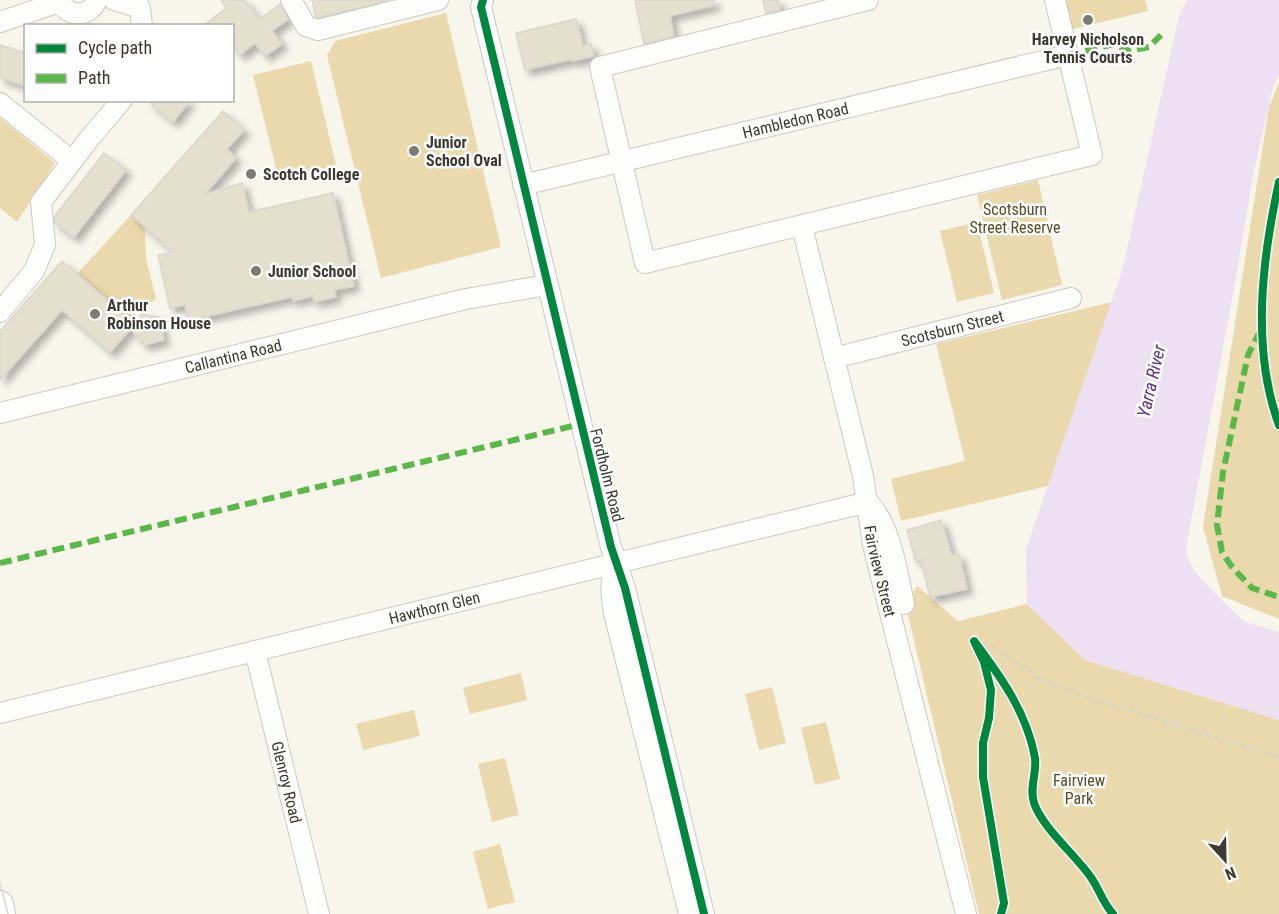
<svg xmlns="http://www.w3.org/2000/svg" width="1279" height="914" font-family="'Roboto Condensed',sans-serif">
<style>
.green{fill:#e9d9ac}
.water{fill:#ede0f3}
.building{fill:#e5dfcd;stroke:#d9d6ce;stroke-width:1.5;filter:url(#shadow)}
.lines{fill:none;stroke-linecap:round;stroke-linejoin:round}
.minor-casing{stroke:#ccc9c1;stroke-width:22}
.major-casing{stroke:#ccc9c1;stroke-width:28}
.path{stroke:#d6d5d1;stroke-width:3;stroke-dasharray:4.5 4.5;stroke-linecap:butt}
.minor{stroke:#fefefc;stroke-width:20}
.major{stroke:#fefefc;stroke-width:26}
.tram{stroke:#dbdad7;stroke-width:1.5}
.quiet{stroke:#58b947;stroke-width:6;stroke-dasharray:12 6;stroke-linecap:butt}
.cycleway-casing{stroke:#fff;stroke-width:11}
.cycleway{stroke:#00873e;stroke-width:8}
.poi-dot{fill:#7e7b71;stroke:#fff;stroke-width:2}
.labels{text-anchor:middle;dominant-baseline:central;stroke-width:5;stroke-linejoin:round;paint-order:stroke}
.poi-label{font-size:16px;font-weight:bold;fill:#3d3930;stroke:#fff;text-anchor:start}
.street-label{font-size:16px;fill:#3d3930;stroke:#fff}
.park-label{font-size:16px;fill:#584b25;stroke:#fff}
.water-label{font-size:18px;font-style:italic;fill:#653088;stroke:#fff}
</style>
<defs>
<filter id="shadow"><feDropShadow dx="5.5" dy="5.5" stdDeviation="3" flood-color="#0004"/></filter>
</defs>
<rect width="100%" height="100%" fill="#f8f5eb"/>
<g class="green">
<polygon points="1062,0 1145,0 1148,11 1069,30"/>
<polygon points="446,13 501,247 381,278 327,55 335,41"/>
<polygon points="311,61 336,165 279,180 253,75"/>
<polygon points="1279,82 1279,619 1222,596 1203,527 1269,107"/>
<polygon points="0,118 55,163 17,222 0,208"/>
<polygon points="1038,180 1062,285 1002,300 977,195"/>
<polygon points="131,215 145,227 146,259 156,299 129,319 77,274"/>
<polygon points="977,222 994,293 957,302 940,231"/>
<polygon points="1112,302 1048,486 901,521 891,479 965,461 936,344"/>
<polygon points="917,586 958,621 1027,604 1085,660 1279,720 1279,914 979,914 906,607"/>
<polygon points="521,673 527,700 470,714 463,688"/>
<polygon points="772,687 786,743 759,750 745,694"/>
<polygon points="414,710 420,736 363,750 356,724"/>
<polygon points="826,722 840,779 815,785 801,728"/>
<polygon points="505,758 519,815 492,822 478,764"/>
<polygon points="500,844 515,902 488,909 473,852"/>
</g>
<polygon class="water" points="1187,0 1279,0 1279,74 1273,88 1254,170 1232,300 1187,543 1187,556 1195,572 1223,601 1245,622 1279,632 1279,720 1085,660 1027,604 1026,549 1122,271 1179,16"/>
<g class="building">
<polygon points="221,0 245,0 259,19 280,4 288,19 272,31 282,44 265,56 255,43 240,55 232,44 232,26 203,26 226,8"/>
<polygon points="312,0 389,0 318,18 316,17"/>
<polygon points="635,0 714,0 715,5 670,16 674,36 644,44"/>
<polygon points="763,0 778,0 780,10 766,13"/>
<polygon points="576,19 583,46 591,44 594,56 572,61 572,59 525,70 516,33"/>
<polygon points="0,45 26,53 26,86 0,78"/>
<polygon points="147,100 190,100 173,122"/>
<polygon points="223,111 244,130 227,149 236,158 205,194 242,183 249,212 333,193 354,286 334,290 336,297 314,302 313,296 293,301 292,297 189,320 185,305 170,308 158,255 173,252 131,215"/>
<polygon points="104,153 126,170 74,237 55,223 54,217"/>
<polygon points="62,261 135,324 110,352 62,310 0,380 0,331"/>
<polygon points="141,314 159,317 164,340 145,345 134,333"/>
<polygon points="941,520 952,556 959,554 967,589 930,597 921,560 916,562 907,530"/>
</g>
<g class="lines">
<defs>
<g id="minor">
<polyline points="114,0 140,8 142,26"/>
<polyline points="291,0 306,26 318,30 438,0"/>
<polyline points="483,0 481,7 611,547 625,588 704,914"/>
<polyline points="868,0 600,67 645,263 1092,155 1055,0"/>
<path d="M0 22 59 2C70 17 89 18 97 0"/>
<polyline points="0,103 72,161"/>
<path id="s1" d="M523 185 1068 55"/>
<path id="s2" d="M802 226 863 476 873 545 966 914"/>
<polyline points="0,312 34,271 45,245 41,202 89,139 122,100"/>
<path id="s3" d="M834 358 1071 298"/>
<path id="s4" d="M0 413 466 299 547 285"/>
<path d="M615 563C610 582 611 595 614 613L689 914"/>
<path id="s5" d="M255 651 319 914"/>
<path id="s6" d="M0 713 868 502C891 526 897 571 904 604"/>
</g>
<polyline id="major" points="0,904 2,914"/>
</defs>
<use href="#minor" class="minor-casing"/>
<use href="#major" class="major-casing"/>
<polyline class="path" points="974,641 990,645 1039,678 1077,694 1279,757"/>
<use href="#minor" class="minor"/>
<use href="#major" class="major"/>
<polyline class="tram" points="0,883 8,914"/>
<g class="quiet">
<polyline points="1068,55 1114,44 1129,51 1149,47 1161,35"/>
<polyline points="1260,331 1248,355 1223,472 1217,525 1222,552 1232,567 1252,588 1279,597"/>
<polyline points="0,563 581,424"/>
</g>
<defs>
<g id="cycleway">
<polyline points="483,0 481,7 611,547 625,588 704,914"/>
<path d="M1279 182C1262 259 1251 349 1279 425"/>
<path d="M1001 914 1004 903 983 777V743L989 718 991 690 984 662 974 641C1001 677 1027 713 1035 758 1037 773 1029 788 1034 803 1043 829 1077 856 1092 879 1100 891 1103 903 1113 914"/>
</g>
</defs>
<use href="#cycleway" class="cycleway-casing"/>
<use href="#cycleway" class="cycleway"/>
</g>
<g class="poi-dot">
<circle cx="1088" cy="20" r="6"/>
<circle cx="414" cy="151" r="6"/>
<circle cx="251" cy="174" r="6"/>
<circle cx="256" cy="271" r="6"/>
<circle cx="95" cy="314" r="6"/>
</g>
<g class="labels">
<g class="poi-label">
<text x="1088" y="39" text-anchor="middle">Harvey Nicholson<tspan x="1088" dy="18">Tennis Courts</tspan></text>
<text x="426" y="142">Junior<tspan x="426" dy="18">School Oval</tspan></text>
<text x="263" y="174">Scotch College</text>
<text x="268" y="271">Junior School</text>
<text x="107" y="305">Arthur<tspan x="107" dy="18">Robinson House</tspan></text>
</g>
<g class="street-label">
<text stroke="none"><textPath href="#s1" startOffset="280">Hambledon Road</textPath></text>
<text stroke="none"><textPath href="#s3" startOffset="122">Scotsburn Street</textPath></text>
<text stroke="none"><textPath href="#s4" startOffset="240">Callantina Road</textPath></text>
<text transform="translate(607 475) rotate(76)">Fordholm Road</text>
<text stroke="none"><textPath href="#s2" startOffset="354">Fairview Street</textPath></text>
<text stroke="none"><textPath href="#s6" startOffset="447">Hawthorn Glen</textPath></text>
<text stroke="none"><textPath href="#s5" startOffset="135">Glenroy Road</textPath></text>
</g>
<g class="park-label">
<text x="1015" y="209">Scotsburn<tspan x="1015" dy="18">Street Reserve</tspan></text>
<text x="1079" y="780">Fairview<tspan x="1079" dy="18">Park</tspan></text>
</g>
<g class="water-label">
<text transform="translate(1151 381) rotate(-77)">Yarra River</text>
</g>
</g>
<rect x="24" y="24" width="210" height="78" fill="#ffffff" stroke="#b1b0ac" stroke-width="1.5"/>
<rect x="36" y="44" width="30" height="9" fill="#00873e" stroke="#b1b0ac" stroke-width="1.5"/>
<text x="78" y="54" font-size="18" fill="#3d3930">Cycle path</text>
<rect x="36" y="74" width="30" height="9" fill="#58b947" stroke="#b1b0ac" stroke-width="1.5"/>
<text x="78" y="84" font-size="18" fill="#3d3930">Path</text>
<g transform="translate(1225 860) rotate(158)" stroke="#ffffff" stroke-width="4.5" paint-order="stroke">
<path d="M0-4.5L10 22L0 15L-10 22Z" fill="#3d3930"/>
<text y="-9" font-size="16" font-weight="bold" text-anchor="middle" fill="#3d3930">N</text>
</g>
</svg>
